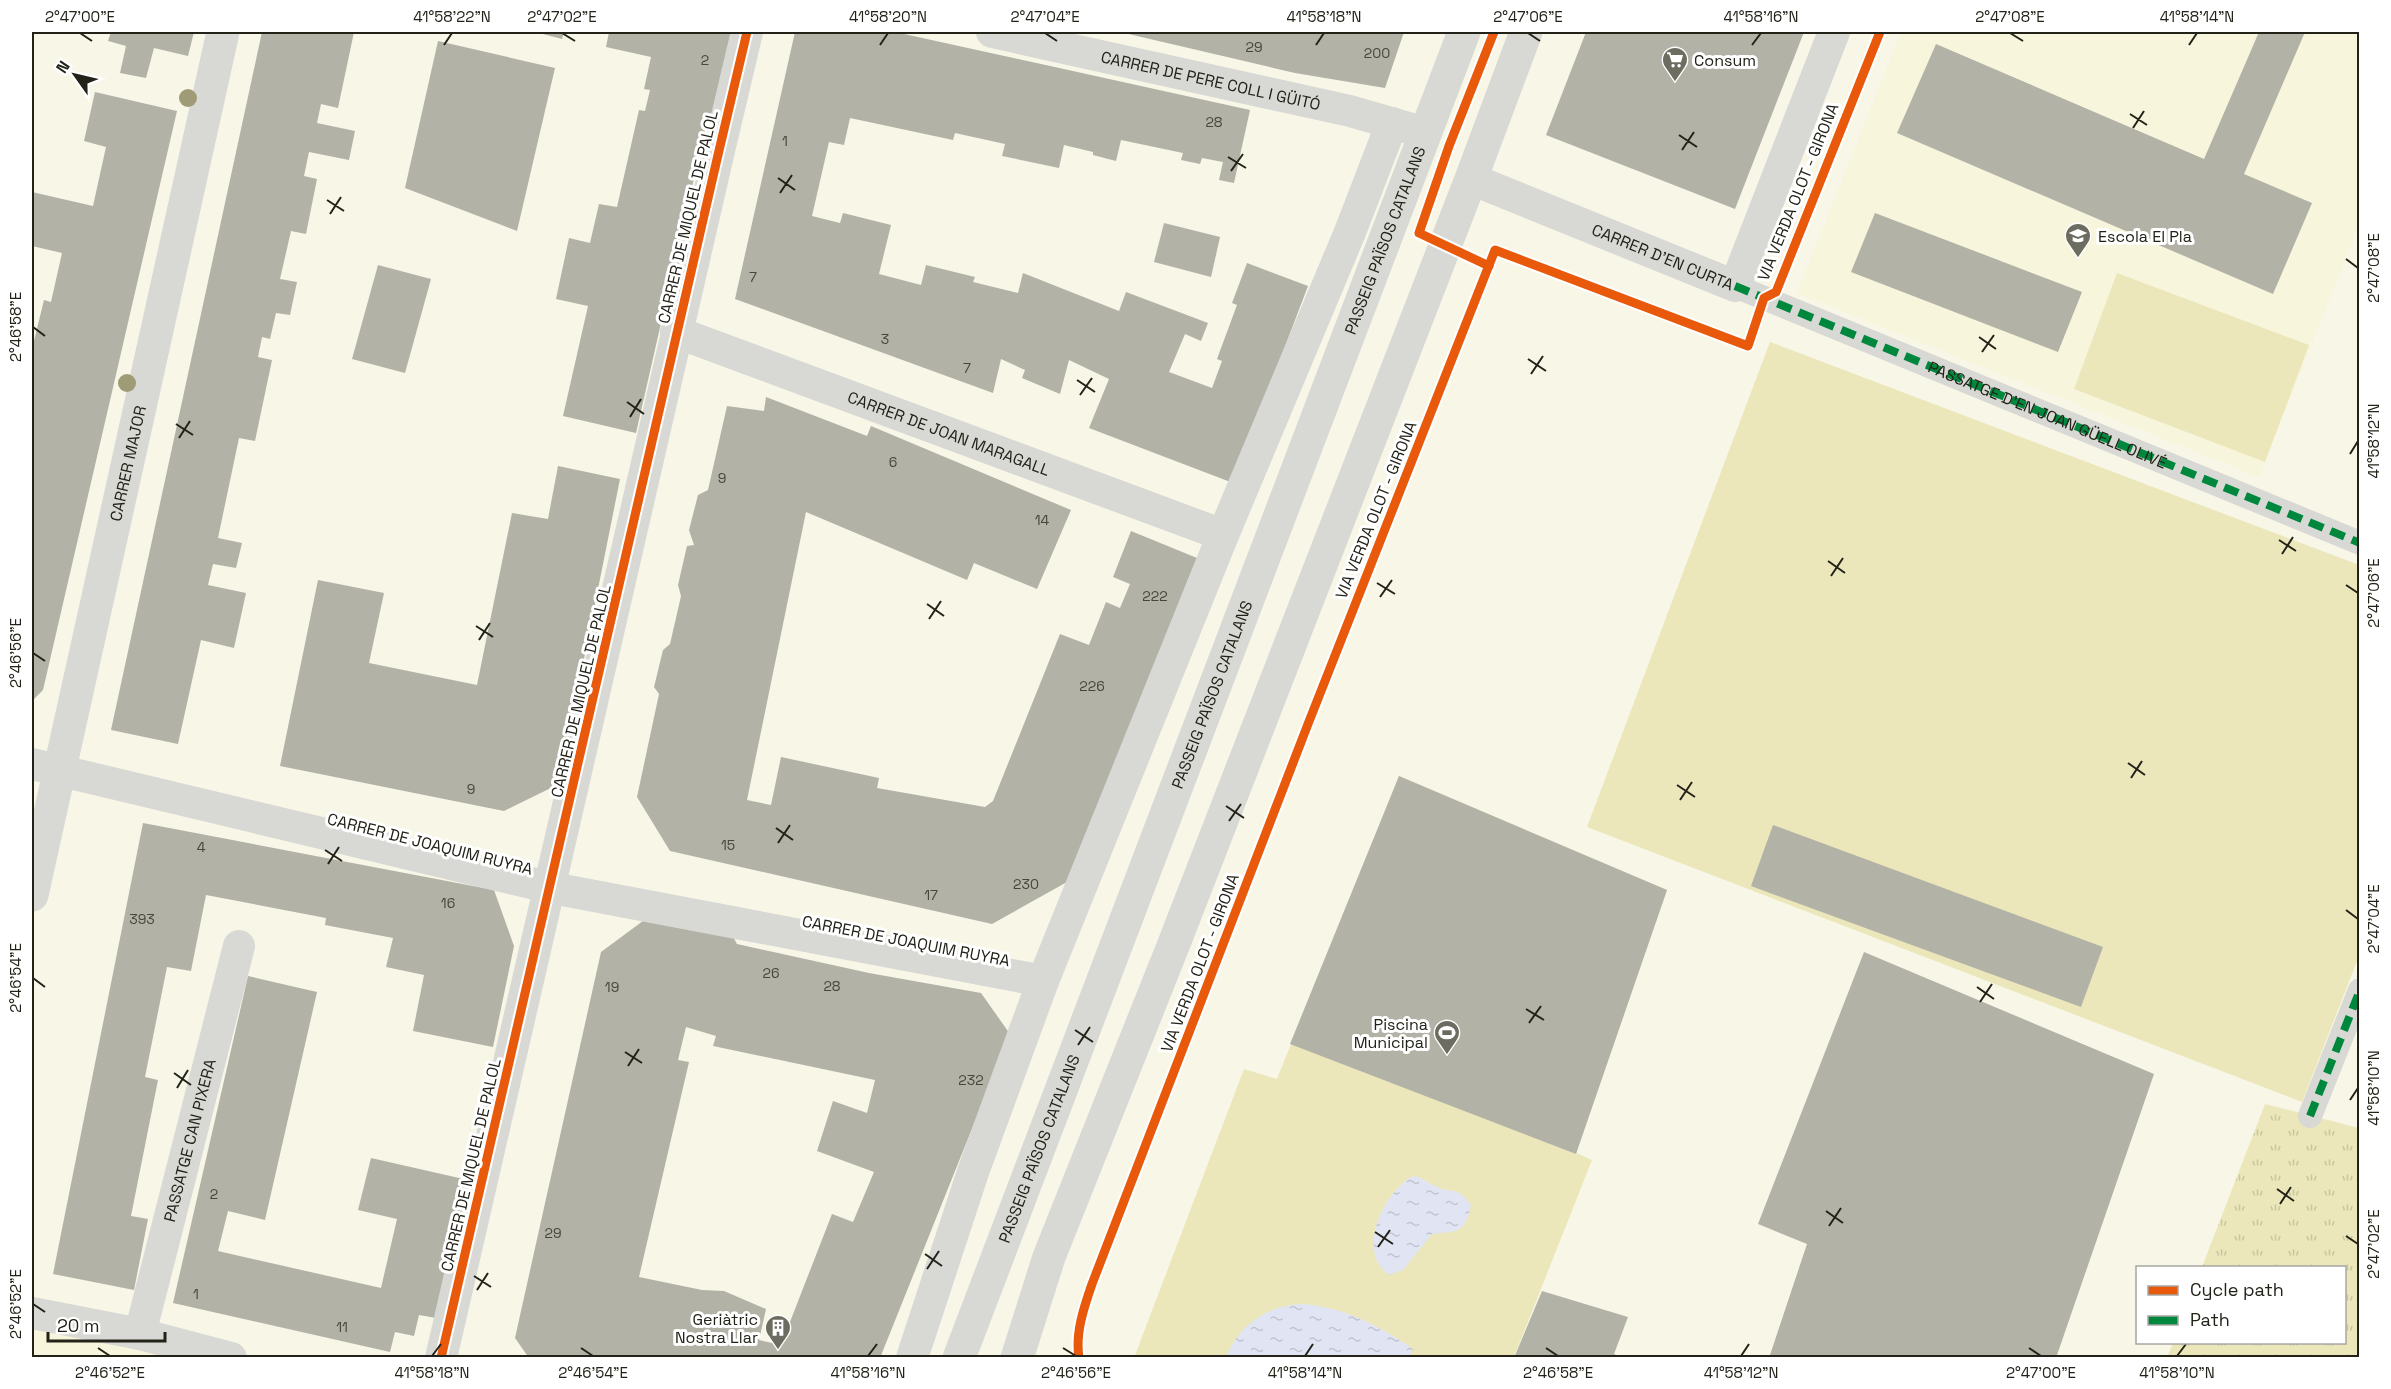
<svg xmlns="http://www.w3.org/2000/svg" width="2391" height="1389" font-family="'Space Grotesk',sans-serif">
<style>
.built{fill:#f7f5db}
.park{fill:url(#park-tufts)}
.pitch{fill:#ebe7ba}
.water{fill:url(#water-ripples)}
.building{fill:#b3b2a7;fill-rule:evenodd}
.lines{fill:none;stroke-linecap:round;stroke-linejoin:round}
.pedestrian{stroke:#d8d8d4;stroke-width:24}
.minor{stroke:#d8d8d4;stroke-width:32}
.tertiary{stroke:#d8d8d4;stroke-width:33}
.secondary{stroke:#d8d8d4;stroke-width:33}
.quiet{stroke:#00873e;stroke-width:8;stroke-dasharray:15 8;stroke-linecap:butt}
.cycleway-casing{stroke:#fff;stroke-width:13}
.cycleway{stroke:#e8590c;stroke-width:9}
.tree{fill:#9f9b77}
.ticks{fill:none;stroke:#232218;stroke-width:2}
.labels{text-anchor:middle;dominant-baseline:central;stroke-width:6;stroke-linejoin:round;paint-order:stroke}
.number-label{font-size:14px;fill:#47463c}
.poi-label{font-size:16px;fill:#232218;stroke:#fff;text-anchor:start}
.street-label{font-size:16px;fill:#232218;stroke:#fff}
.neatline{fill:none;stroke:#232218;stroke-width:2}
.ticks-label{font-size:15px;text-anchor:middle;fill:#232218}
</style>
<defs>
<pattern id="park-tufts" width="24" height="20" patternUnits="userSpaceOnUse" patternTransform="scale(1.5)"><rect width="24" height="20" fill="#ebe7ba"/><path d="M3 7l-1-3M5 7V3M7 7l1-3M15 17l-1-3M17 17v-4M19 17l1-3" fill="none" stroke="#c9c69f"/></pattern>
<pattern id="water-ripples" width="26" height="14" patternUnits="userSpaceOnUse" patternTransform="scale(1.5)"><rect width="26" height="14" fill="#e1e5f3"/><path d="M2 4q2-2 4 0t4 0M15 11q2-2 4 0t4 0" fill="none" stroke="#c1c4d0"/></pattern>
</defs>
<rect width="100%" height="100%" fill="#f7f6e7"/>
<g class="built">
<polygon points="1901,32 2359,32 2359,225 2259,477 1797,293"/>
<polygon points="32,1317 185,1357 32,1357"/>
</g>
<polygon class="park" points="2265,1104 2359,1128 2359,1357 2167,1358 2173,1343 2344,1342 2344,1268 2202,1267"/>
<g class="pitch">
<polygon points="2117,273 2309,345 2265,462 2074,389"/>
<polygon points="1770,342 2359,565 2359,956 2302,1102 1587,827"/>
<polygon points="1399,776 1667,890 1576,1153 1592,1160 1514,1357 1134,1358 1244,1069 1277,1079"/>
</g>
<g class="water">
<path d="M1413 1176C1422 1177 1427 1182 1435 1186 1452 1195 1456 1184 1471 1205 1465 1234 1458 1231 1432 1234L1403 1270 1389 1275C1355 1252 1384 1191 1413 1176Z"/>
<path d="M1301 1304C1342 1306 1380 1326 1413 1349L1409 1357H1226C1239 1325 1266 1306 1301 1304Z"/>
</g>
<g class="building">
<polygon points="111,32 194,32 188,56 154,48 146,78 120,73 126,46 108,41"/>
<polygon points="262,32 354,32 338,108 321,104 317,123 355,131 349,160 309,152 304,176 317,179 306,234 291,231 280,279 297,282 290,315 276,313 270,339 262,337 258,357 272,360 255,441 239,438 218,538 242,543 236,568 213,564 208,585 246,593 234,648 201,640 178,744 111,730"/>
<polygon points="535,32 564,32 562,39"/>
<polygon points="609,32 731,32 708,130 705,130 636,433 563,416 588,306 556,299 569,238 590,243 599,204 617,207 639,110 645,111 650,90 644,89 651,57 606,47"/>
<polygon points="795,32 895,32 1250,110 1234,183 1219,180 1223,162 1202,158 1200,164 1181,160 1183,153 1121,140 1116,161 1093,155 1093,152 1064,145 1059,168 1002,156 1005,144 955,133 953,140 850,118 844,145 829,142 812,216 840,223 843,213 891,225 879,274 921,285 926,265 975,277 973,282 1018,293 1023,273 1119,311 1126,292 1208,323 1201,341 1185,334 1169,372 1212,388 1222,361 1217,359 1237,305 1232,303 1247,263 1308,286 1233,483 1089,428 1109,379 1069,360 1060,394 1022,378 1025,370 1001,359 993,393 735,299"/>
<polygon points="1120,32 1404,32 1385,88 1295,73"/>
<polygon points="1586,32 1804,32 1735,209 1546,135"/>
<polygon points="2259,32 2305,32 2244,174 2312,203 2273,294 1897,133 1936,44 2204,159"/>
<polygon points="438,41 555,68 517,231 405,188"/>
<polygon points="95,92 177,111 43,690 32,701 32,349 44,300 51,302 62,253 32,246 32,192 93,206 106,147 84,141"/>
<polygon points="1875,213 2082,292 2058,352 1851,272"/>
<polygon points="1164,223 1220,237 1211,277 1154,262"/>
<polygon points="378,265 431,279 405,373 352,359"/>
<polygon points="766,397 867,436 871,426 1071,510 1037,589 974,563 967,580 806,512 747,800 771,805 781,757 879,778 877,788 985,807 993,801 1060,634 1089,645 1106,602 1120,608 1130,584 1113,577 1131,531 1197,558 1067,882 992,924 670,851 637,797 659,694 654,687 663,650 670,644 681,596 678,585 687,546 694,545 689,530 698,495 708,490 727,406 764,411"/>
<polygon points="558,466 620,479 559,784 504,811 280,766 318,580 384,593 369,663 477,685 512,513 548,519"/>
<polygon points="1399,776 1667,890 1576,1154 1290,1044"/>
<polygon points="143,823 494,890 514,946 493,1047 413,1031 424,975 386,967 393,938 325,925 326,918 206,895 191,971 167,967 145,1077 158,1080 131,1216 148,1219 134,1290 53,1274"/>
<polygon points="1773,825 2103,947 2081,1007 1751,886"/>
<path d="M647 918 731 933 737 944 869 973 981 993 1010 1034 880 1358H529L515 1338 601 952ZM686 1027 716 1036 713 1046 875 1080 867 1113 833 1101 817 1151 874 1172 853 1222 832 1214 781 1345 759 1340 766 1309 724 1291 702 1290 639 1277 689 1062 678 1060Z"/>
<polygon points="1864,952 2154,1074 2056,1358 1769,1358 1807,1244 1758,1224"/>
<polygon points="248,976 317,992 265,1220 228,1211 218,1251 381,1288 397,1219 358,1210 371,1158 468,1180 436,1318 419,1315 414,1336 395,1332 390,1352 173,1303"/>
<polygon points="1542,1291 1628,1317 1614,1354 1623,1358 1514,1358"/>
</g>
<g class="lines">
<g class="pedestrian">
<polyline points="1735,286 2360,543"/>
<polyline points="2310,1116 2360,990"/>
</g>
<g class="minor">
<path id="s1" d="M992 32 1350 111 1412 129"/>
<path id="s2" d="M1471 179 1735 286 1834 32"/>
<path id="s3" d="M676 332 1223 535"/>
<polyline points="32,764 552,888 1043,981"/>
<polyline points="32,1313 140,1334 231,1358"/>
<path id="s4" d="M140 1334 239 946"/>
<path d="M441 1358C546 916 642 473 747 32"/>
<polyline points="912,1358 973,1172 1043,981 1223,535 1350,232 1392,123"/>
</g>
<path class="tertiary" id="s5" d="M32 895 223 32"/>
<g class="secondary">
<path id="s6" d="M959 1358 1464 32"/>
<polyline points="1017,1358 1049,1257 1175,941 1471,179 1526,32"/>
</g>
<g class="quiet">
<path id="s7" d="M1735 286 2360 543"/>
<polyline points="2310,1116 2360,990"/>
</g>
<defs>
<g id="cycleway">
<polyline points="1489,266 1419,233 1449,146 1494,32"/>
<path d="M441 1358C546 916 642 473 747 32"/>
<path d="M1079 1358C1075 1333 1084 1307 1092 1284L1308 724 1495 250 1748 346 1764 298 1776 292 1880 32"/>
</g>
</defs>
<use href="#cycleway" class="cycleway-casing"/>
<use href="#cycleway" class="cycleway"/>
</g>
<g class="tree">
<circle cx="188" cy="98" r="9"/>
<circle cx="127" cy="383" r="9"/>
</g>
<path class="ticks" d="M80 33 92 41M562 33 575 41M1045 33 1057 41M1528 33 1540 41M2010 33 2023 41M444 45 452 33M880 45 888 33M1316 45 1324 33M1752 45 1761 33M2189 45 2197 33M2130 114 2147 125M2133 128 2144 111M1679 135 1697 147M1682 150 1694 132M1228 157 1246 168M1231 171 1243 154M778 178 795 190M780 193 792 175M327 200 344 211M330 214 341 197M2346 259 2358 268M33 327 45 336M1979 337 1996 349M1982 352 1994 335M1528 359 1546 371M1531 374 1543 356M1077 380 1095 392M1080 395 1092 378M627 402 644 414M630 417 641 399M176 424 193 435M179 438 190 421M2350 454 2358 441M2279 540 2296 551M2282 554 2293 537M1828 561 1845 573M1831 576 1843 558M1377 583 1395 594M2346 585 2358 593M1380 597 1392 580M927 604 944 616M929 619 941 601M476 626 493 637M479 640 490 623M33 653 45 661M2128 763 2145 775M2131 778 2142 761M1677 785 1695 797M1680 800 1692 782M1226 806 1244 818M1229 821 1241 804M776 828 793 840M778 843 790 825M325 850 342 861M328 864 339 847M2346 910 2358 919M33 978 45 987M1977 987 1994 999M1980 1002 1992 984M1526 1009 1544 1020M1529 1023 1541 1006M1075 1030 1093 1042M1078 1045 1090 1027M625 1052 642 1063M628 1066 639 1049M174 1073 191 1085M177 1088 188 1070M2350 1100 2358 1088M2277 1189 2294 1201M2280 1204 2291 1187M1826 1211 1843 1223M1829 1226 1841 1208M1375 1232 1393 1244M2346 1236 2358 1244M1378 1247 1390 1230M925 1254 942 1266M927 1269 939 1251M474 1276 491 1287M477 1290 488 1273M33 1304 45 1312M98 1348 110 1356M581 1348 593 1356M1063 1348 1076 1356M1546 1348 1558 1356M2029 1348 2041 1356M432 1356 441 1344M868 1356 877 1344M1305 1356 1313 1344M1741 1356 1749 1344M2177 1356 2186 1344"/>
<defs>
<symbol id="supermarket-pin" viewBox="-11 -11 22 30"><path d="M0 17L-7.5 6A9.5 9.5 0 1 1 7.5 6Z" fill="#6d6c60" stroke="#fff"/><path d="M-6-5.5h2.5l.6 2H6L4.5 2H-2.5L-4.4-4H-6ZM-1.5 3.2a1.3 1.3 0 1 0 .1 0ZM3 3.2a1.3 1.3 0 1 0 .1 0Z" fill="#fff"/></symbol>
<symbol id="school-pin" viewBox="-11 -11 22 30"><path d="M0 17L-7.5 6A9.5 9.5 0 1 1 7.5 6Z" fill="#6d6c60" stroke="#fff"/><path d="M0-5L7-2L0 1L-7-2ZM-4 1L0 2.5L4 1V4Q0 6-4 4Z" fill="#fff"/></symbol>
<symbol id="stadium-pin" viewBox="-11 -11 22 30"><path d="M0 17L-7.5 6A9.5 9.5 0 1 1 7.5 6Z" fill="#6d6c60" stroke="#fff"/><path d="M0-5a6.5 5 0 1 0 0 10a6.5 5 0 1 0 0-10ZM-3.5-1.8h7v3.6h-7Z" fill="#fff"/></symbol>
<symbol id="building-pin" viewBox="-11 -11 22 30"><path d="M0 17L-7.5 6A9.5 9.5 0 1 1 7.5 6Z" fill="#6d6c60" stroke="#fff"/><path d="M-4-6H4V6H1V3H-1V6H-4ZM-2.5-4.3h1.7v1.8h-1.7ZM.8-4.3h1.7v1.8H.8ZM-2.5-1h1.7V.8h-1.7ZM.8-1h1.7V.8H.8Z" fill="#fff"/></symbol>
</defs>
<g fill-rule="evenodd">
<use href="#supermarket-pin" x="1660" y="45" width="30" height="40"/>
<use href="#school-pin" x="2063" y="221" width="30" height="40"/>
<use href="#stadium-pin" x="1432" y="1018" width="30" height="40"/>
<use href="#building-pin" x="763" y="1313" width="30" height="40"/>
</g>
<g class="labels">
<g class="number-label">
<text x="1254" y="47">29</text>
<text x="1377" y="53">200</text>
<text x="705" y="60">2</text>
<text x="1214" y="122">28</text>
<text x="785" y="141">1</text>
<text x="753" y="277">7</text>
<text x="885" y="339">3</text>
<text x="967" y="368">7</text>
<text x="893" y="462">6</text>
<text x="722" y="478">9</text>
<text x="1042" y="520">14</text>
<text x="1155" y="596">222</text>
<text x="1092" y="686">226</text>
<text x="471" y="789">9</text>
<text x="728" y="845">15</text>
<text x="201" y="847">4</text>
<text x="1026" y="884">230</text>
<text x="931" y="895">17</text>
<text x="448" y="903">16</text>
<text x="142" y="919">393</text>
<text x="771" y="973">26</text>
<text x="832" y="986">28</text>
<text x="612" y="987">19</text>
<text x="971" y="1080">232</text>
<text x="214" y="1194">2</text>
<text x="553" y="1233">29</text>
<text x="196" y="1294">1</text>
<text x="342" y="1327">11</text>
</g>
<g class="poi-label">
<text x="1694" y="60">Consum</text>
<text x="2098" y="236">Escola El Pla</text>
<text x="1428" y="1024" text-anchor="end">Piscina<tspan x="1428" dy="18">Municipal</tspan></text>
<text x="758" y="1319" text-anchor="end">Geriàtric<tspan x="758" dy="18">Nostra Llar</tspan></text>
</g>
<g class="street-label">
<text stroke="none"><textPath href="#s1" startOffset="224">CARRER DE PERE COLL I GÜITÓ</textPath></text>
<text transform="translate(1798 192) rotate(-68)">VIA VERDA OLOT - GIRONA</text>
<text transform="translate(688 217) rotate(-77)">CARRER DE MIQUEL DE PALOL</text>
<text stroke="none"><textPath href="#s6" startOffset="1196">PASSEIG PAÏSOS CATALANS</textPath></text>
<text stroke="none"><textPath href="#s2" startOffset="207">CARRER D'EN CURTA</textPath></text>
<text stroke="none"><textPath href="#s7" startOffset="338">PASSATGE D'EN JOAN GÜELL OLIVÉ</textPath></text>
<text stroke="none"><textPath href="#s3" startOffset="291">CARRER DE JOAN MARAGALL</textPath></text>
<text stroke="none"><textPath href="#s5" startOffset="442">CARRER MAJOR</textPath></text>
<text transform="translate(1376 510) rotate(-68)">VIA VERDA OLOT - GIRONA</text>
<text transform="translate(581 691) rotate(-77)">CARRER DE MIQUEL DE PALOL</text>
<text stroke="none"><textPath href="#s6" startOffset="710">PASSEIG PAÏSOS CATALANS</textPath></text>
<text transform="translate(430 844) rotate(14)">CARRER DE JOAQUIM RUYRA</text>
<text transform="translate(906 941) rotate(11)">CARRER DE JOAQUIM RUYRA</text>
<text transform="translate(1200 963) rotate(-69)">VIA VERDA OLOT - GIRONA</text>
<text stroke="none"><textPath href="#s4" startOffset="200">PASSATGE CAN PIXERA</textPath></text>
<text stroke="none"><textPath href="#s6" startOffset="224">PASSEIG PAÏSOS CATALANS</textPath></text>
<text transform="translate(471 1165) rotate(-77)">CARRER DE MIQUEL DE PALOL</text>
</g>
</g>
<rect width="2391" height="1389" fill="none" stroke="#ffffff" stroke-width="66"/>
<rect x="2136" y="1266" width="210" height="78" fill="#ffffff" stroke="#a7a7a3" stroke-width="1.5"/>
<rect x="2148" y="1286" width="30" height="9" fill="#e8590c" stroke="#a7a7a3" stroke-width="1.5"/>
<text x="2190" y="1296" font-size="18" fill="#232218">Cycle path</text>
<rect x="2148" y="1316" width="30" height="9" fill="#00873e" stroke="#a7a7a3" stroke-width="1.5"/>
<text x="2190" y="1326" font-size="18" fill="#232218">Path</text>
<g transform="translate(75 75) rotate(304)" stroke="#ffffff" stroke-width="4.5" paint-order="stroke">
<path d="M0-4.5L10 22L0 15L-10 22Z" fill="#232218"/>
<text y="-9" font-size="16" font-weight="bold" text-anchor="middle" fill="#232218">N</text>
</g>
<path d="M48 1332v9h117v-9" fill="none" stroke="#232218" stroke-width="3"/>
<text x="57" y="1332" font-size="18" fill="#232218" stroke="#ffffff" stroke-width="4.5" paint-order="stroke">20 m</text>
<rect x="33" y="33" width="2325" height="1323" class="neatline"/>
<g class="ticks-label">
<text x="80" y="22">2°47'00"E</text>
<text x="452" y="22">41°58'22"N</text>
<text x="562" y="22">2°47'02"E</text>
<text x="888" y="22">41°58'20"N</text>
<text x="1045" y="22">2°47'04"E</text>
<text x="1324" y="22">41°58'18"N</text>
<text x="1528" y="22">2°47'06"E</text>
<text x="1761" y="22">41°58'16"N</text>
<text x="2010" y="22">2°47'08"E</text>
<text x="2197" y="22">41°58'14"N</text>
<text transform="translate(2374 268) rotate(-90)" y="5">2°47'08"E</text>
<text transform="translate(16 327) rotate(-90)" y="5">2°46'58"E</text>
<text transform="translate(2374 441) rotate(-90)" y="5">41°58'12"N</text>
<text transform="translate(2374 593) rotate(-90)" y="5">2°47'06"E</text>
<text transform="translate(16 653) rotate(-90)" y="5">2°46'56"E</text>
<text transform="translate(2374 919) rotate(-90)" y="5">2°47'04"E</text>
<text transform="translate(16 978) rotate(-90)" y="5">2°46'54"E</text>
<text transform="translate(2374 1088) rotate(-90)" y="5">41°58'10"N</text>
<text transform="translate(2374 1244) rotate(-90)" y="5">2°47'02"E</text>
<text transform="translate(16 1304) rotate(-90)" y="5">2°46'52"E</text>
<text x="110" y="1378">2°46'52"E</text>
<text x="432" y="1378">41°58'18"N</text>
<text x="593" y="1378">2°46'54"E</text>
<text x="868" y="1378">41°58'16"N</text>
<text x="1076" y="1378">2°46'56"E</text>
<text x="1305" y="1378">41°58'14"N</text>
<text x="1558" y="1378">2°46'58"E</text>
<text x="1741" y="1378">41°58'12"N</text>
<text x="2041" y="1378">2°47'00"E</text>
<text x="2177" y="1378">41°58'10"N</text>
</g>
</svg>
